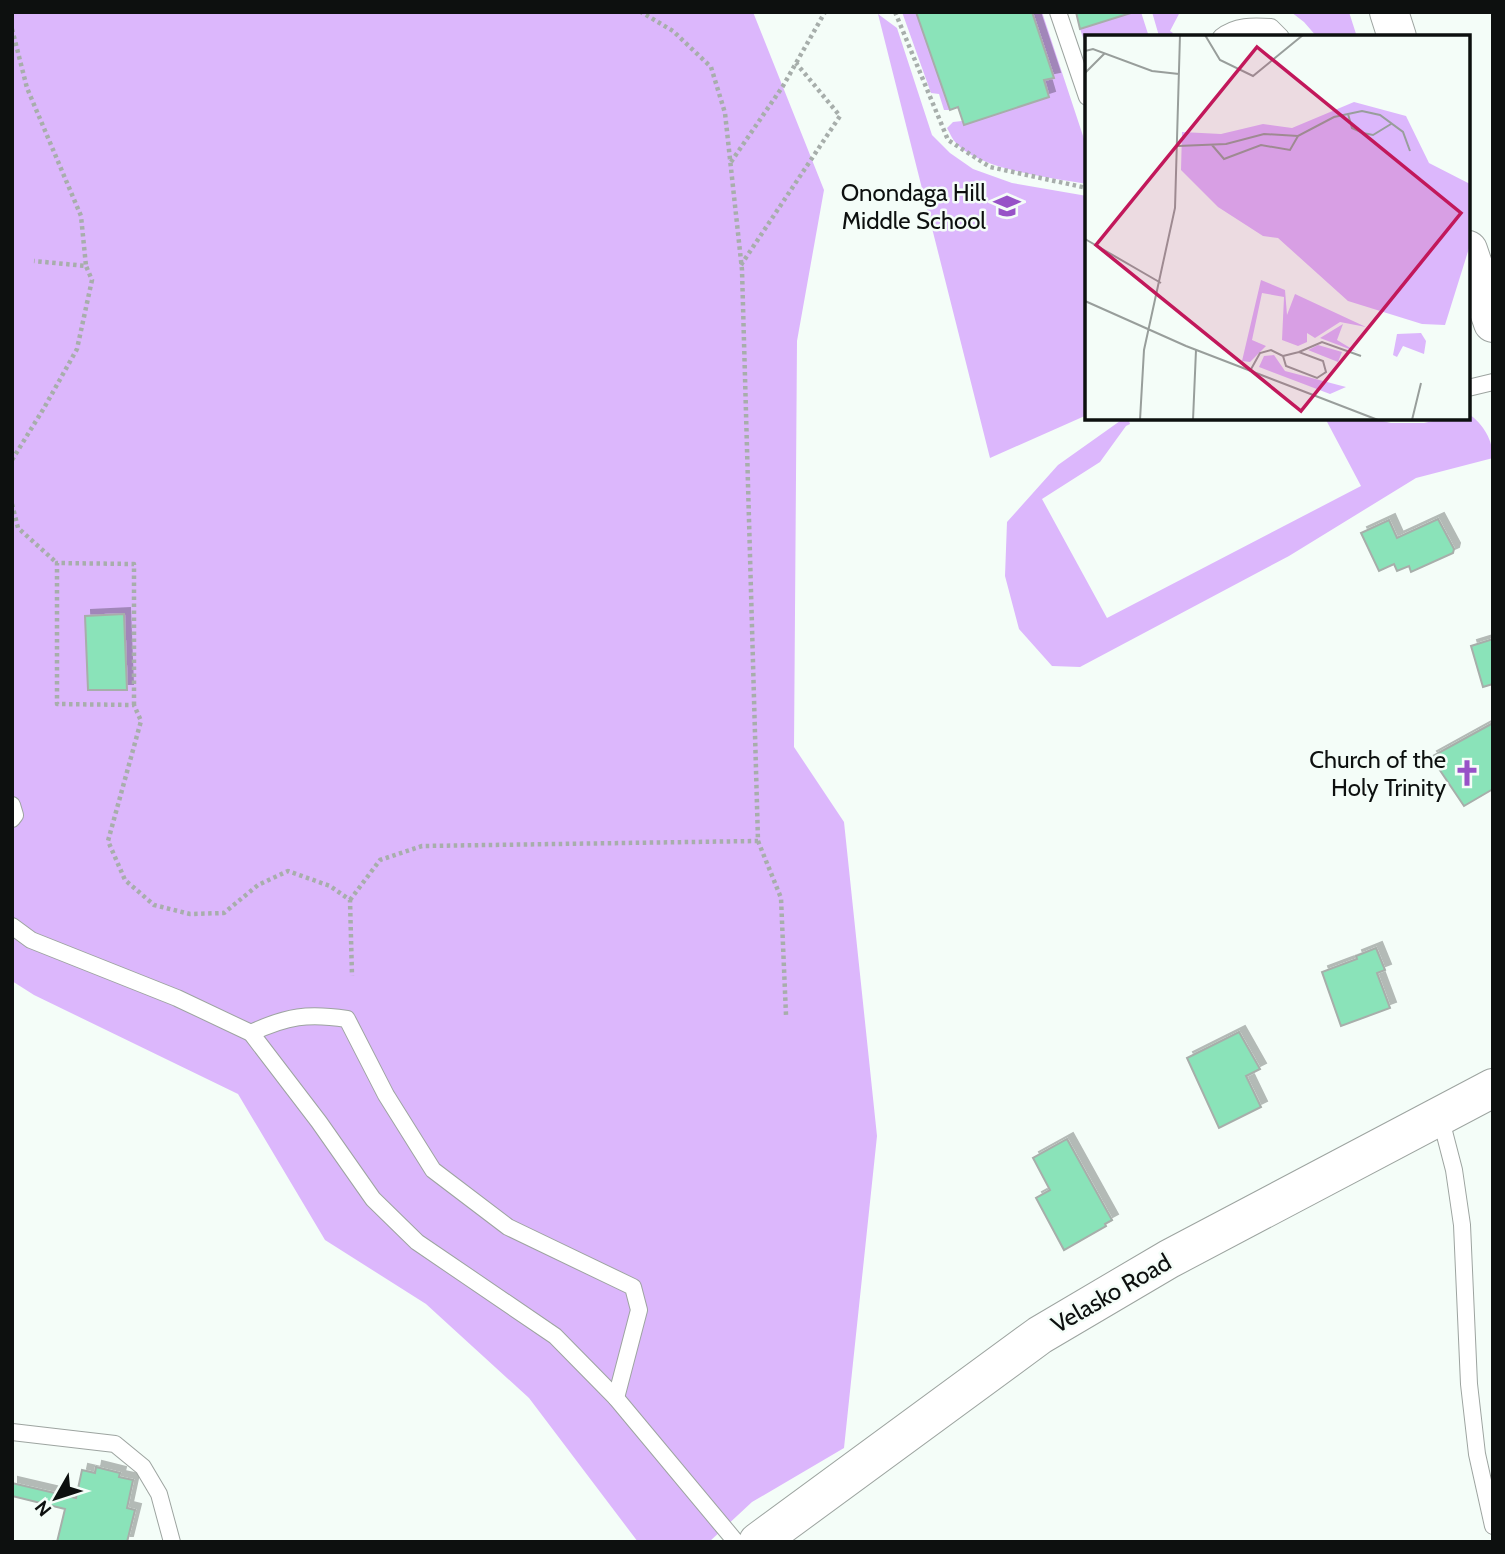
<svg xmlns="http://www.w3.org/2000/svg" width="1505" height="1554" font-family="Cabin,sans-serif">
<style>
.green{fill:#dcb7fc}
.building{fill:#8ae3b9;stroke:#a7aeaa;stroke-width:2;filter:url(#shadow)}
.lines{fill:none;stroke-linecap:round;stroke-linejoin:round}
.service-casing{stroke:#9da4a0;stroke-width:18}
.tertiary-casing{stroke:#9da4a0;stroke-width:40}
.primary-casing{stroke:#9da4a0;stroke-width:40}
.path{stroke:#a7aeab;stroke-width:4.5;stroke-dasharray:3.5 3.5;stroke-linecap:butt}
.service{stroke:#fff;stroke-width:16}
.tertiary{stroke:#fff;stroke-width:38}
.primary{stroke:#fff;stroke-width:38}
.labels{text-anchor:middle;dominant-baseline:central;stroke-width:5;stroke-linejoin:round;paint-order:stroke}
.poi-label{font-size:24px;fill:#0d100f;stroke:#f4fdf8;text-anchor:end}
.street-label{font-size:24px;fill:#0d100f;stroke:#f4fdf8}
.inset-road{fill:none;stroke:#989e9b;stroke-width:2}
.view{fill:#c2185b;fill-opacity:0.15;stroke:#c2185b;stroke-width:3.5}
.inset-edge{fill:none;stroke:#0d100f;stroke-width:3.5}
</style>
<defs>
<filter id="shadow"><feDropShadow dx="6" dy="-6" stdDeviation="0" flood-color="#0004"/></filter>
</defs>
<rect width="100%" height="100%" fill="#f4fdf8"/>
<g class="green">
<polygon points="12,12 753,12 824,190 797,341 794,747 844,822 877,1136 844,1448 752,1502 709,1542 638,1542 529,1398 426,1304 325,1240 238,1094 34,995 12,981"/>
<polygon points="902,12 916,12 950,110 944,110 939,94 931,93"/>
<path d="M1032 12H1042L1087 148V184C1052 178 980 170 956 143 952 139 950 133 947 128L953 122 962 121 964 125 1049 97 1044 80 1054 78Z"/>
<polygon points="1135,12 1141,12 1149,37 1087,37 1087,49 1080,29"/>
<polygon points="1152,12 1180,12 1170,31 1173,33 1170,37 1159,36"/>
<polygon points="1291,12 1349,12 1357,37 1317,37 1304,22"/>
<polygon points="878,14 897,28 932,135 950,153 973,169 1012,183 1087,196 1087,415 990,458"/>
<path d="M1469 414C1483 424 1493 440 1493 458L1416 478 1289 556 1080 667 1052 666 1019 629 1005 576 1007 522 1058 465 1120 421 1108 418H1128L1130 424 1126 426 1100 462 1042 499 1107 618 1361 486 1325 418H1370L1391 423H1424L1446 418H1468Z"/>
</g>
<g class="building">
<polygon points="916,12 1032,12 1054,78 1044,80 1049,97 964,125 958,107 950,110"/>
<polygon points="1076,12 1134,12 1080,29"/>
<polygon points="1438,519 1454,549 1453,553 1411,572 1409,566 1397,571 1394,564 1379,571 1361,533 1389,520 1397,538"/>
<polygon points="124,614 127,690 88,690 85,616"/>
<polygon points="1493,639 1493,684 1483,687 1471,646"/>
<polygon points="1493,723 1493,789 1464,806 1431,757"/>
<polygon points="1376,948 1385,970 1377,973 1390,1008 1341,1026 1322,972 1357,959 1356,956"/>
<polygon points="1239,1032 1260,1069 1246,1076 1261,1107 1219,1128 1187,1058"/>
<polygon points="1067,1139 1112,1220 1105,1224 1106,1226 1064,1250 1036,1198 1050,1190 1033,1158"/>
<polygon points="96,1467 120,1473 119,1477 133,1480 127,1508 135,1510 127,1542 57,1542 65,1509 12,1496 12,1483 76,1498 82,1470 95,1473"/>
</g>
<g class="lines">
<defs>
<g id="service">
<polyline points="1058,12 1087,97"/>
<path d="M1221 37C1236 25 1253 26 1271 27L1281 37"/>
<polyline points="1468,388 1493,382"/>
<polyline points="12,805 15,815 12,819"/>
<polyline points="12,926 31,940 177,998 251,1033 319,1122 373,1199 417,1242 555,1336 616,1398 736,1542"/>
<path d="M251 1033C287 1016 308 1013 347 1019L386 1095 433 1170 508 1227 633 1287 639 1310 616 1398"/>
<polyline points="1440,1116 1454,1170 1462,1225 1469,1384 1477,1454 1493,1526"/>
<polyline points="12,1432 115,1444 143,1467 159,1494 172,1542"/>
</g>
<polyline id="tertiary" points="758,1542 1040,1335 1169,1259 1493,1088"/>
<g id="primary">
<polyline points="1389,12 1397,37"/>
<polyline points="1468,250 1493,323"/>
</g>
</defs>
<use href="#service" class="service-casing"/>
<use href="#tertiary" class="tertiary-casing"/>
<use href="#primary" class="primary-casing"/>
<g class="path">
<polyline points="895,12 948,140 990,167 1087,188"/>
<polyline points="12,29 27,88 81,216 86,266"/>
<polyline points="731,162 783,86 825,12"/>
<polyline points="741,265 840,116 796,63"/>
<polyline points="12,460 44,408 77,349 92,280 86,266 34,261"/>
<polyline points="12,504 18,528 57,563"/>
<polyline points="134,705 134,564 57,563 57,704 134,705 141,721 108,841 125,880 154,905 190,914 224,913 258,885 288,871 330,886 350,900 352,976"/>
<polyline points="758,841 781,898 786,1015"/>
<polyline points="350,900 380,860 422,846 758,841 742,270 725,113 711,67 673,31 641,12"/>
</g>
<use href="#service" class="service"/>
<use href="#tertiary" class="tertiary"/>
<use href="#primary" class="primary"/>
</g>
<defs>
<symbol id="school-bare" viewBox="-9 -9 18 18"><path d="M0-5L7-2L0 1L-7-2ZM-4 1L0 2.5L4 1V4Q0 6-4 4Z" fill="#9752c7" stroke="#f4fdf8" stroke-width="2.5" paint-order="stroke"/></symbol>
<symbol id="church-bare" viewBox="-9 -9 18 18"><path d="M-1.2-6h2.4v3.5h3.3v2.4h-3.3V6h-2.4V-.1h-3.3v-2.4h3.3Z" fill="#9752c7" stroke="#f4fdf8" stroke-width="2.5" paint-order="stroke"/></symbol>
</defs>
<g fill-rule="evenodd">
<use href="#school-bare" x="988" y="187" width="38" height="38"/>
<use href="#church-bare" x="1448" y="754" width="38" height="38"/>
</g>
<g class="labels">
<g class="poi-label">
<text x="986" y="192">Onondaga Hill<tspan x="986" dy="28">Middle School</tspan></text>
<text x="1446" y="759">Church of the<tspan x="1446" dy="28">Holy Trinity</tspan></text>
</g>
<g class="street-label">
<text transform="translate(1111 1293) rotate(-30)">Velasko Road</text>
</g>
</g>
<g transform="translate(1085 35)">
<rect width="385" height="385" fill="#f4fdf8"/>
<path d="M269 67 321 81 344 128 385 149V210L360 290 337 289 263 266 193 203 178 201 133 172 96 135 97 97 136 99 178 89 207 93ZM176 245 200 255 202 280 210 259 281 292 255 287 230 303 222 298V307L213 311 197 305 199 262 177 258 167 305 181 311 165 327 157 326ZM258 289 252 305 272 317 235 303ZM336 298 341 306 339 319 318 311 312 322 308 320 312 299ZM233 310 257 317 253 327 223 315ZM189 320 200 336 261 352 245 359 174 332 179 321Z" fill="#dcb7fc"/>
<path class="inset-road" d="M120 0 135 25 168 41 218 0M0 16 8 14 67 36 94 39M0 38 20 18M263 79 267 93 278 98 288 100 306 89M127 110 139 124 176 110 205 115 213 101M93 111 141 109 179 99 213 101 249 82 277 76 295 80 318 97 325 116M0 204 76 248M0 266 101 311 293 385M214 317 237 307 276 321M165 336 175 318 186 315 198 321 201 331 232 343 241 337 238 326 214 317 198 321M55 385 59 315 90 173 95 0M108 385 111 315M327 385 336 348"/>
<path class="view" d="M172 12 376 178 216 376 11 210Z"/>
<rect width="385" height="385" class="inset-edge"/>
</g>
<rect width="1505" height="1554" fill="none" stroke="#0d100f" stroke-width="28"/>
<g transform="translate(56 1498) rotate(231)" stroke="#f4fdf8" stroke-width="5" paint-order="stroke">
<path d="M0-5L12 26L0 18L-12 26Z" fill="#0d100f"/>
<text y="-10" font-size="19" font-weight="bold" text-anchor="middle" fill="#0d100f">N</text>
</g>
</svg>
